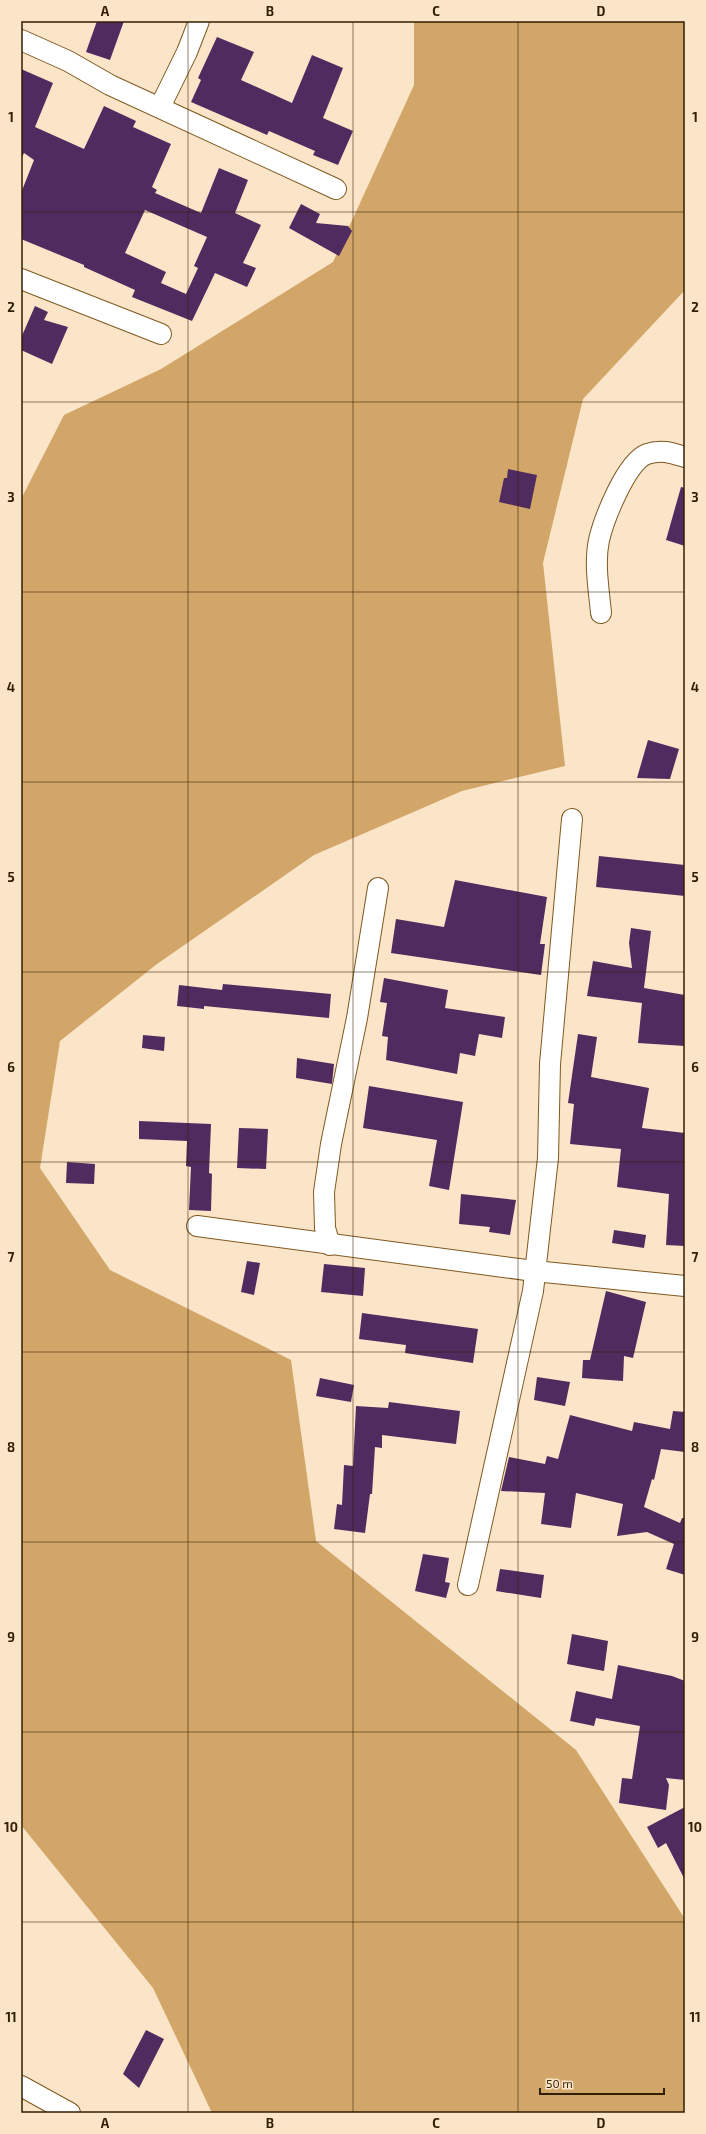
<svg xmlns="http://www.w3.org/2000/svg" width="706" height="2134" font-family="'Exo 2',sans-serif">
<style>
.forest{fill:#d2a668}
.building{fill:#4f2b5f;fill-rule:evenodd}
.lines{fill:none;stroke-linecap:round;stroke-linejoin:round}
.minor-casing{stroke:#7e5920;stroke-width:22}
.minor{stroke:#fff;stroke-width:20}
.grid{fill:none;stroke:#321e00;stroke-width:1;stroke-opacity:0.55}
.neatline{fill:none;stroke:#321e00;stroke-width:1.5}
.grid-label{font-size:13px;text-anchor:middle;font-weight:bold;fill:#321e00}
</style>
<rect width="100%" height="100%" fill="#fbe5c9"/>
<polygon class="forest" points="414,21 685,21 685,290 583,399 543,563 565,766 462,791 314,855 157,964 60,1041 40,1168 110,1270 291,1360 316,1541 576,1750 685,1919 685,2113 212,2113 153,1988 21,1825 21,499 64,415 161,369 333,262 414,85"/>
<g class="building">
<polygon points="97,21 124,21 110,60 86,52"/>
<polygon points="217,37 254,52 241,80 292,103 312,55 343,68 323,118 353,131 338,165 313,155 315,151 269,131 267,135 191,102 201,80 198,78"/>
<path d="M21 69 53 83 35 127 84 149 104 106 136 121 133 127 171 144 152 187 157 190 155 193 201 213 219 168 248 180 235 213 261 225 243 263 256 268 247 287 215 273 192 321 132 297 135 290 84 267V265L21 239V193L34 160 24 153 21 159ZM145 210 207 237 194 266 198 268 186 294 161 283 166 272 125 253Z"/>
<polygon points="301,204 320,214 316,223 348,226 352,231 339,256 289,228"/>
<polygon points="35,306 48,312 44,320 68,327 52,364 21,350 21,338"/>
<polygon points="508,469 537,475 530,509 499,502 504,478 507,478"/>
<polygon points="681,487 685,488 685,546 666,540"/>
<polygon points="648,740 679,749 670,779 637,778"/>
<polygon points="599,856 685,865 685,896 596,887"/>
<polygon points="455,880 547,897 540,944 545,944 541,975 391,953 396,919 444,927"/>
<polygon points="631,928 651,931 644,988 685,995 685,1046 638,1043 642,1003 587,996 593,961 632,968 629,943"/>
<polygon points="384,978 448,990 445,1008 505,1017 502,1038 479,1034 475,1056 460,1053 457,1074 386,1060 388,1037 382,1036 387,1003 380,1002"/>
<polygon points="223,984 331,994 329,1018 204,1006 204,1009 177,1006 179,985 222,990"/>
<polygon points="578,1034 597,1037 591,1077 649,1088 642,1128 685,1133 685,1246 666,1245 669,1194 617,1187 621,1149 570,1144 574,1104 568,1103"/>
<polygon points="143,1035 165,1037 164,1051 142,1048"/>
<polygon points="297,1058 334,1064 332,1084 296,1078"/>
<polygon points="369,1086 463,1102 449,1190 429,1186 437,1140 363,1128"/>
<polygon points="139,1121 211,1124 209,1173 212,1174 211,1211 189,1210 191,1167 186,1166 187,1141 139,1139"/>
<polygon points="239,1128 268,1129 266,1169 237,1168"/>
<polygon points="67,1162 95,1164 94,1184 66,1183"/>
<polygon points="461,1194 516,1200 510,1235 489,1232 490,1227 459,1224"/>
<polygon points="614,1230 646,1235 644,1248 612,1243"/>
<polygon points="247,1261 260,1263 254,1295 241,1292"/>
<polygon points="324,1264 365,1268 363,1296 321,1292"/>
<polygon points="606,1291 646,1302 633,1358 624,1356 623,1381 582,1378 583,1360 590,1360"/>
<polygon points="362,1313 478,1329 473,1363 405,1353 406,1345 359,1339"/>
<polygon points="537,1377 570,1382 565,1406 534,1400"/>
<polygon points="320,1378 354,1385 351,1402 316,1396"/>
<polygon points="389,1402 460,1411 456,1444 382,1435 382,1448 375,1447 372,1494 370,1494 365,1533 334,1529 337,1504 342,1505 344,1465 353,1466 356,1406 388,1408"/>
<polygon points="673,1411 685,1412 685,1452 661,1449 654,1480 652,1479 644,1507 680,1523 682,1518 685,1518 685,1575 666,1569 674,1544 647,1532 617,1536 623,1504 576,1493 571,1528 541,1524 545,1493 501,1491 509,1457 545,1464 547,1456 558,1459 570,1415 632,1431 634,1422 670,1429"/>
<polygon points="423,1554 449,1558 445,1582 450,1583 446,1598 415,1591"/>
<polygon points="500,1569 544,1575 541,1598 496,1591"/>
<polygon points="572,1634 608,1641 604,1671 567,1664"/>
<polygon points="618,1665 672,1676 685,1681 685,1780 666,1778 669,1785 666,1810 619,1803 622,1778 632,1779 640,1726 596,1718 594,1726 570,1721 576,1691 612,1699"/>
<polygon points="685,1807 685,1880 666,1843 658,1848 647,1827"/>
<polygon points="146,2030 164,2039 139,2088 123,2074"/>
</g>
<g class="lines">
<defs>
<g id="minor">
<polyline points="21,40 68,61 110,85 336,189"/>
<polyline points="160,107 187,52 199,21"/>
<polyline points="21,279 161,334"/>
<path d="M601 613C599 590 594 564 599 540 604 519 626 462 647 454 661 449 672 453 685 457"/>
<polyline points="197,1226 534,1271 685,1286"/>
<polyline points="330,1245 325,1228 324,1192 331,1144 357,1018 378,888"/>
<polyline points="468,1585 533,1291 548,1158 550,1064 572,819"/>
<polyline points="21,2086 70,2113"/>
</g>
</defs>
<use href="#minor" class="minor-casing"/>
<use href="#minor" class="minor"/>
</g>
<path class="grid" d="M188 21V2113M353 21V2113M518 21V2113M21 212H685M21 402H685M21 592H685M21 782H685M21 972H685M21 1162H685M21 1352H685M21 1542H685M21 1732H685M21 1922H685"/>
<rect width="706" height="2134" fill="none" stroke="#fbe5c9" stroke-width="44"/>
<path d="M540 2088v6h124v-6" fill="none" stroke="#321e00" stroke-width="2"/>
<text x="546" y="2088" font-size="12" fill="#321e00" stroke="#fbe5c9" stroke-width="3" paint-order="stroke">50 m</text>
<rect x="22" y="22" width="662" height="2090" class="neatline"/>
<g class="grid-label">
<text x="105" y="16">A</text>
<text x="270" y="16">B</text>
<text x="436" y="16">C</text>
<text x="601" y="16">D</text>
<text x="11" y="122">1</text>
<text x="695" y="122">1</text>
<text x="11" y="312">2</text>
<text x="695" y="312">2</text>
<text x="11" y="502">3</text>
<text x="695" y="502">3</text>
<text x="11" y="692">4</text>
<text x="695" y="692">4</text>
<text x="11" y="882">5</text>
<text x="695" y="882">5</text>
<text x="11" y="1072">6</text>
<text x="695" y="1072">6</text>
<text x="11" y="1262">7</text>
<text x="695" y="1262">7</text>
<text x="11" y="1452">8</text>
<text x="695" y="1452">8</text>
<text x="11" y="1642">9</text>
<text x="695" y="1642">9</text>
<text x="11" y="1832">10</text>
<text x="695" y="1832">10</text>
<text x="11" y="2022">11</text>
<text x="695" y="2022">11</text>
<text x="105" y="2128">A</text>
<text x="270" y="2128">B</text>
<text x="436" y="2128">C</text>
<text x="601" y="2128">D</text>
</g>
</svg>
